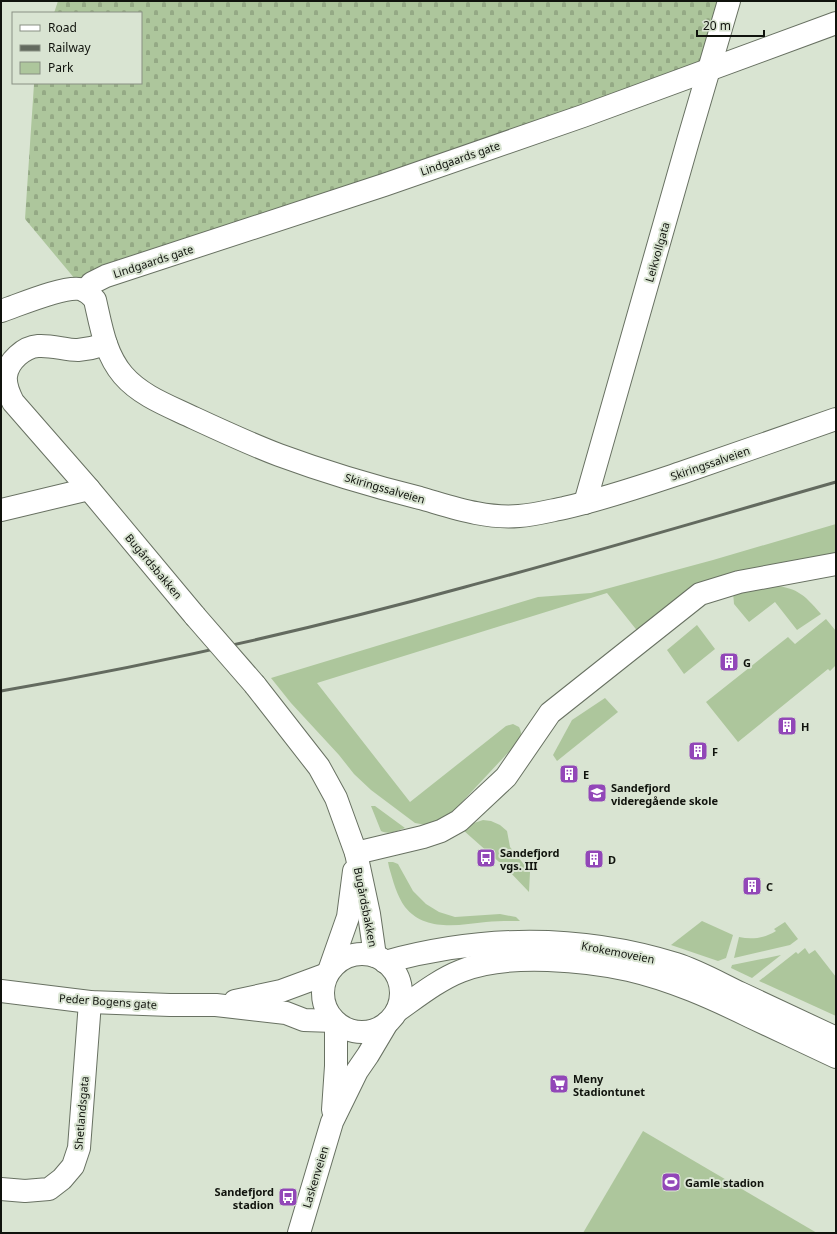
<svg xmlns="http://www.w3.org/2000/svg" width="837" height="1234" font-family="'Noto Sans',sans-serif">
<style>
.green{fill:#adc69c}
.cemetery{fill:url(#cemetery-stones)}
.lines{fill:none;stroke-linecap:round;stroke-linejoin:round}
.minor-casing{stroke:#687162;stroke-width:24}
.major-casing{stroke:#687162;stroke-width:24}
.minor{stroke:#fff;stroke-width:22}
.major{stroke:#fff;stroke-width:22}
.rail{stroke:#636a5f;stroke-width:3}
.minor-bridge-casing{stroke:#687162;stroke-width:24;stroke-linecap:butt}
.minor-bridge{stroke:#fff;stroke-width:22}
.labels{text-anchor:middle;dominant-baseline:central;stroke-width:4;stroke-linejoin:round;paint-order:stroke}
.street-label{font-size:11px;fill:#10130d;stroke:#d9e4d2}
.poi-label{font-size:11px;font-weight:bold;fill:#10130d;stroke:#d9e4d2;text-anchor:start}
</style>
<defs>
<pattern id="cemetery-stones" width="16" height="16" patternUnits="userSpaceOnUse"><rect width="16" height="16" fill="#adc69c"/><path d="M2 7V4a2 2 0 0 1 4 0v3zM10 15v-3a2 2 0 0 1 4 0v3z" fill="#94a985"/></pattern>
</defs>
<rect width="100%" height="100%" fill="#d9e4d2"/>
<g class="green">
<path d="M836 524V554L746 573 639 633 607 593 317 683 410 802 506 726 513 724 519 727C522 733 522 736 518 742L461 803 452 812 439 821 426 825 415 823 371 790 354 774 339 755 291 703 271 678 538 597 591 593 713 560Z"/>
<path d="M768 585C796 587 803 593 821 614L797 630 775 602 749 622 734 604 733 592Z"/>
<polygon points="826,619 836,631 836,665 830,671 828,669 738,742 706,702 788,637 795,644"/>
<polygon points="697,625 715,649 684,674 667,650"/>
<polygon points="605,698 618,712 557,761 553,755 572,720"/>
<path d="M371 806H375L405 828C397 831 389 835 381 831Z"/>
<polygon points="483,820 491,821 500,825 507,831 510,847 530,872 529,892 507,869 463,830 474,823"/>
<path d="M388 862H393L398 864 413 891 426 904 439 912 455 917 500 914 516 917 520 921C508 921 497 921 486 922 459 925 425 932 405 907 397 896 393 881 389 867Z"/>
<polygon points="702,921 733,935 726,958 718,961 671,945"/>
<path d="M785 922 798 939 790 945 734 958 739 937C752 940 765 938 776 931L774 929Z"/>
<polygon points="805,948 809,954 815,950 836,977 836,1016 759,981 796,952 798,954"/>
<polygon points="781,955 752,978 731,968 732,965"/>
<polygon points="643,1131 817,1233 583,1233"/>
</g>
<polygon class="cemetery" points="58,1 729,1 709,70 85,291 25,219 34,84 34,83 141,83 141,13 54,13"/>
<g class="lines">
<defs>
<g id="minor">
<polyline points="85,291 92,283 106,276 384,185 583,116 836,23"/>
<path d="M106 344C97 347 88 349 78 350 65 350 52 345 38 346 24 347 8 361 6 376 5 385 9 394 13 402L89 489 195 616"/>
<polyline points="585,503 688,141 729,1"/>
<polyline points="1,510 89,489"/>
<polyline points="255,685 319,767 336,798 356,853 369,914 375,956"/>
<polyline points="356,853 423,837 441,831 459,821 506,777 550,713 700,594 739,582 836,564"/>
<polyline points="329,971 348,917 354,871"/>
<polyline points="333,1110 336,1066 336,1023"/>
<polyline points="1,1189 25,1191 49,1189 62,1179 73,1166 79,1148 90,1002"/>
<polyline points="299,1233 332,1122 357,1071 368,1055 387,1023"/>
</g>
<g id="major">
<path d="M1 311C19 305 63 286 80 289 87 291 91 295 95 300 101 326 105 354 123 375 141 396 169 406 194 418 222 431 250 444 279 455 325 472 372 486 420 498 452 507 485 519 519 516 534 515 549 511 564 508 604 499 642 486 681 473 733 455 784 437 836 419"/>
<circle cx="362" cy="993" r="39"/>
<path d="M385 962C483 935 579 934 676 964 698 971 719 983 740 993 772 1008 804 1023 836 1038"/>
<polyline points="1,991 90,1002 170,1005 216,1005 286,1013 304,1020 334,1021"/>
<polyline points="235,1001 281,991 327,974"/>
<path d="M397 1011C417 997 438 980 461 971 488 960 519 959 548 960 575 961 602 964 629 970 672 980 712 998 751 1017 779 1030 808 1044 836 1057"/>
</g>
</defs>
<use href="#minor" class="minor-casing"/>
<use href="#major" class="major-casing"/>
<use href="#minor" class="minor"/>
<use href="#major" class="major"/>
<path class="rail" d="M1 691C157 664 312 629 465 587 589 554 713 517 836 482"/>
<defs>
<polyline id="minor-bridge" points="195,616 255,685"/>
</defs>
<use href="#minor-bridge" class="minor-bridge-casing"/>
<use href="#minor-bridge" class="minor-bridge"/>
</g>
<defs>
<symbol id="building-square" viewBox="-11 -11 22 22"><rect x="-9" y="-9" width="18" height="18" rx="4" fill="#9247b8" stroke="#d9e4d2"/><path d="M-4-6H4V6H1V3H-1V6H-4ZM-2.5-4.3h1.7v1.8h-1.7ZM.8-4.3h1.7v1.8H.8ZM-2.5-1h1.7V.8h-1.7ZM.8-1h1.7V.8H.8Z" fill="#fff"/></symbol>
<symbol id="school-square" viewBox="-11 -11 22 22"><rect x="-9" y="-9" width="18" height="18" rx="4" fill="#9247b8" stroke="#d9e4d2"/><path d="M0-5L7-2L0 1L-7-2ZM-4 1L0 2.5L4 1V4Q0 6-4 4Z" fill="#fff"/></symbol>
<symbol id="bus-square" viewBox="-11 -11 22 22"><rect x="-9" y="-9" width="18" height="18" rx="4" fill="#9247b8" stroke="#d9e4d2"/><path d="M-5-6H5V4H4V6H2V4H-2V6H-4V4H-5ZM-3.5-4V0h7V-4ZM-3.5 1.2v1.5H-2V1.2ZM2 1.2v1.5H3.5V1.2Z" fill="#fff"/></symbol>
<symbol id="supermarket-square" viewBox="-11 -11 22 22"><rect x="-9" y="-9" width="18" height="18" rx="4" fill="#9247b8" stroke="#d9e4d2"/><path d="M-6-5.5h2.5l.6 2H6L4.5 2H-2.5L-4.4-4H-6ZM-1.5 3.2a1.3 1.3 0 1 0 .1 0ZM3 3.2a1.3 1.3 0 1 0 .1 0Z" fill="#fff"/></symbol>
<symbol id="stadium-square" viewBox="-11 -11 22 22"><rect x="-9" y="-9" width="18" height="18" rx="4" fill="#9247b8" stroke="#d9e4d2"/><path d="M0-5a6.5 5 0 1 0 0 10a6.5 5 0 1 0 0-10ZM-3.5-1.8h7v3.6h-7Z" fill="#fff"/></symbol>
</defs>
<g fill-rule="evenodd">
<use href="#building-square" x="718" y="651" width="22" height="22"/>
<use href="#building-square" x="776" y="715" width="22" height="22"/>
<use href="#building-square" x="687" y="740" width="22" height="22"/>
<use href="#building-square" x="558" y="763" width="22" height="22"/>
<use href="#school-square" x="586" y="782" width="22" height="22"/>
<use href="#bus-square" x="475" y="847" width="22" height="22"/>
<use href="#building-square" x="583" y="848" width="22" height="22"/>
<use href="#building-square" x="741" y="875" width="22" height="22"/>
<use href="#supermarket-square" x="548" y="1073" width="22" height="22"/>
<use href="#stadium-square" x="660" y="1171" width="22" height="22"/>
<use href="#bus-square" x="277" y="1186" width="22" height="22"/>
</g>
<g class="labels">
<g class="street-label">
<text transform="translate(460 158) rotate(-19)">Lindgaards gate</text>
<text transform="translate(657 252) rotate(-74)">Leikvollgata</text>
<text transform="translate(153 261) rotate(-18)">Lindgaards gate</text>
<text transform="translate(710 463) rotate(-19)">Skiringssalveien</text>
<text transform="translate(385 488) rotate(16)">Skiringssalveien</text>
<text transform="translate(154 566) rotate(50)">Bugårdsbakken</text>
<text transform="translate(366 907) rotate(79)">Bugårdsbakken</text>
<text transform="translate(618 952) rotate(11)">Krokemoveien</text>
<text transform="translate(108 1001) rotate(4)">Peder Bogens gate</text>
<text transform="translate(81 1113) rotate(-85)">Shetlandsgata</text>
<text transform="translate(315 1177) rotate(-73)">Laskenveien</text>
</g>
<g class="poi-label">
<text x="743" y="662">G</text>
<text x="801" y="726">H</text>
<text x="712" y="751">F</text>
<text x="583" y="774">E</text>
<text x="611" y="787">Sandefjord<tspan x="611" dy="13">videregående skole</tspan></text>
<text x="500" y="852">Sandefjord<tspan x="500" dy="13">vgs. III</tspan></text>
<text x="608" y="859">D</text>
<text x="766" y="886">C</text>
<text x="573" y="1078">Meny<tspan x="573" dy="13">Stadiontunet</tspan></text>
<text x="685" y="1182">Gamle stadion</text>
<text x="274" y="1191" text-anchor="end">Sandefjord<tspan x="274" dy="13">stadion</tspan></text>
</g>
</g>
<rect width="837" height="1234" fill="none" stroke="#10130d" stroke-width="4"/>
<rect x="12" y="12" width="130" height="72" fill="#d9e4d2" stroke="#899083"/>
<rect x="20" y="25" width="20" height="6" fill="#ffffff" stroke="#899083"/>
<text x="48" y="32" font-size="12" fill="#10130d">Road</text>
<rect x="20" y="45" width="20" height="6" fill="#636a5f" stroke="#899083"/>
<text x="48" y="52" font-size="12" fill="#10130d">Railway</text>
<rect x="20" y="62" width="20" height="12" fill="#adc69c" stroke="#899083"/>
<text x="48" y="72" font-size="12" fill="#10130d">Park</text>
<path d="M697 30v6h67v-6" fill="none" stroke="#10130d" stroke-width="2"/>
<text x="703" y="30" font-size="12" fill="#10130d" stroke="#d9e4d2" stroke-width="3" paint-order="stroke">20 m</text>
</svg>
